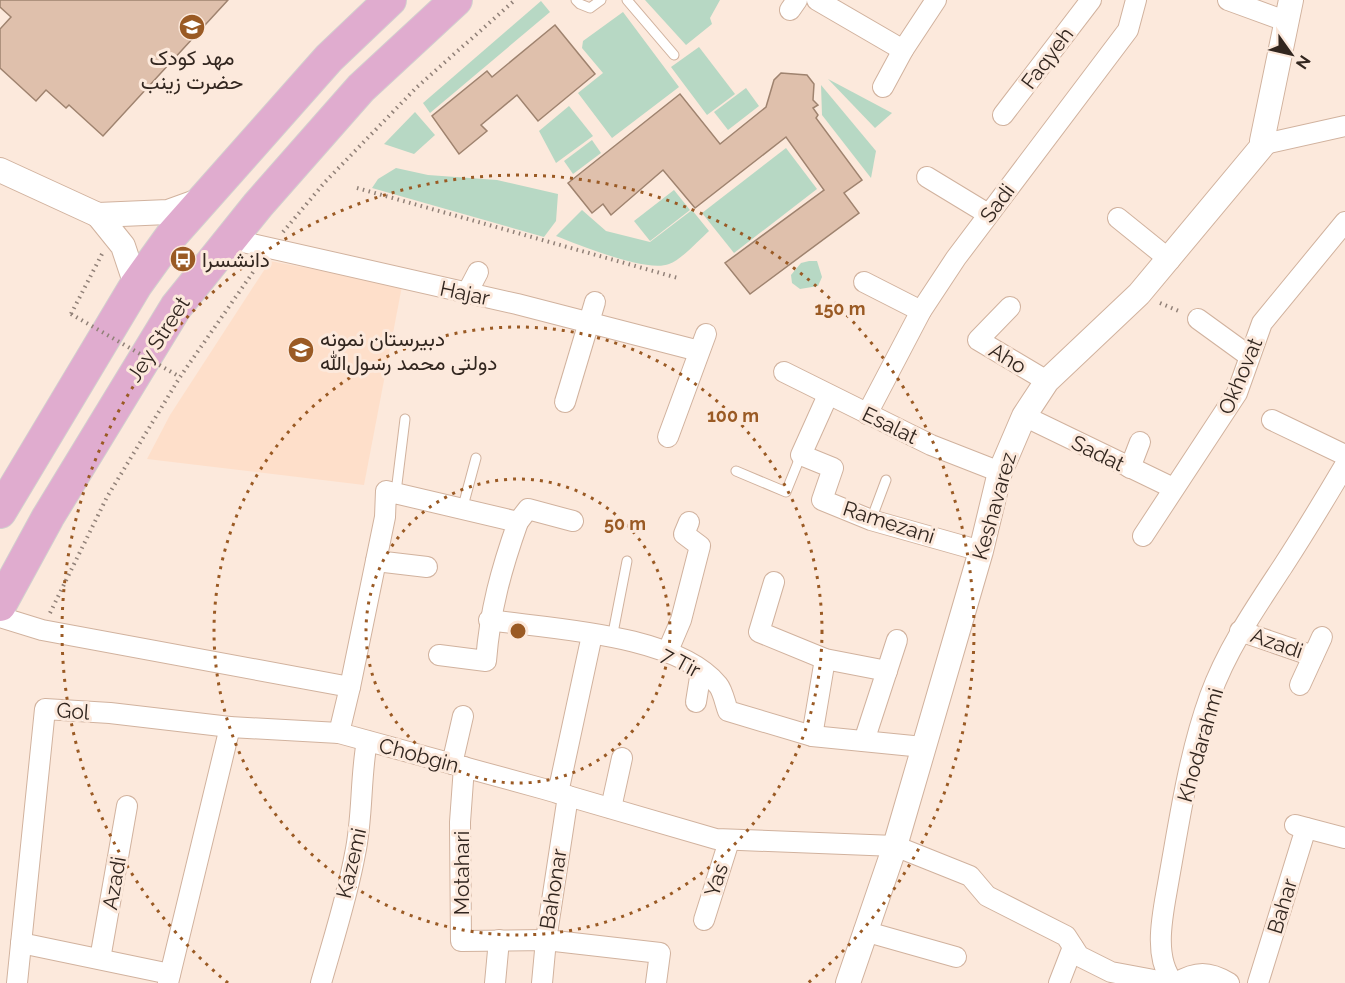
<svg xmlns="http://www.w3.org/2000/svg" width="1345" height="983" font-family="Raleway,Vazirmatn,sans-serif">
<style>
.built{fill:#fedfca}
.green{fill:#b7d8c4}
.building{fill:#dfc0ac;stroke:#9f836f;stroke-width:1.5}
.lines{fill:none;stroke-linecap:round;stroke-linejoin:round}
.service-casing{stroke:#d1b29e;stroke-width:11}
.minor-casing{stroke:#d1b29e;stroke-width:22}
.tertiary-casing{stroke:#d1b29e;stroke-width:26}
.primary-casing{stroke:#d2cfce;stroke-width:34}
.path{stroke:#918178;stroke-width:4;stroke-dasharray:1.5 4.5;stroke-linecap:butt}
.service{stroke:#fff;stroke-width:9}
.minor{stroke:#fff;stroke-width:20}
.tertiary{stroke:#fff;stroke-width:24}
.primary{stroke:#e0accf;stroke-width:32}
.path-bridge{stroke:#918178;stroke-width:4;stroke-dasharray:1.5 4.5;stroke-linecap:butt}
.ring{fill:none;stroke:#9a5a24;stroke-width:3;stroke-dasharray:3 6}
.labels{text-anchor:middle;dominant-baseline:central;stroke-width:6;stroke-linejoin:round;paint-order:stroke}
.poi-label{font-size:21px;fill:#32261f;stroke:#fce9dc;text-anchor:start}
.street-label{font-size:21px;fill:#32261f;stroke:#fce9dc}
.centre{fill:#9a5a24;stroke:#fce9dc;stroke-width:3}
.ring-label{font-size:18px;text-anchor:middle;font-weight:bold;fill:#9a5a24;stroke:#fce9dc;stroke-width:6;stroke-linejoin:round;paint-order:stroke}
</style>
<rect width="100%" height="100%" fill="#fce9dc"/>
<polygon class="built" points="270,261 402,286 364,485 147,459 170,415"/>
<g class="green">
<polygon points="645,0 720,0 710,18 712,24 686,45"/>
<polygon points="541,1 550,12 430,113 423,103"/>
<polygon points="623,12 679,87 612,138 578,93 603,73 582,48 583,41"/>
<polygon points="699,47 735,94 707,115 671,67"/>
<polygon points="828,79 892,113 875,128"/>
<polygon points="821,85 876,151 871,178 822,115"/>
<polygon points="746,88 759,106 728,130 714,112"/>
<polygon points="569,106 593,136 556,163 539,131"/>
<polygon points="415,112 435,135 414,154 384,144"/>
<polygon points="592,140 601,153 573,174 564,161"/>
<polygon points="786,148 817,189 734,253 702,213"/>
<polygon points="396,168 428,175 497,180 558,194 556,221 544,237 372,188 378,179"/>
<polygon points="674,190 690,210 650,241 634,221"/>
<path d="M582 210 606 231 650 242 692 210 709 231C699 240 681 260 669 264 647 273 579 245 556 236Z"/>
<polygon points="809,261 817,261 822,277 818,286 800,289 792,283 791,275 801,263"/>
</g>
<g class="building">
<polygon points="0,0 228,0 103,136 69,105 66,108 46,90 36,101 0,68 0,29 11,17 0,7"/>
<polygon points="555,25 595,74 538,121 517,95 481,125 487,131 459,154 432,116 487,71 492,77"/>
<polygon points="781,73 807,75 814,84 813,100 818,105 813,108 818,115 816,118 862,180 844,193 859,213 750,294 725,263 824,190 786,137 695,208 663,170 611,215 603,204 592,213 568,183 680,94 720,144 766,107 774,80"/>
</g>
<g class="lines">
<defs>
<g id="service">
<polyline points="576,0 580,4 590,8 601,0"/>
<polyline points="627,0 674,55"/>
<polyline points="736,471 786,492 801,455"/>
<polyline points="396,492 405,419"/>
<polyline points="462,510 476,458"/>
<polyline points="871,520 886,480"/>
<polyline points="612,638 627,561"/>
</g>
<g id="minor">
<polyline points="817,0 903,50"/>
<polyline points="1228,0 1288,22"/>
<polyline points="790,10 797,0"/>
<polyline points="883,87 903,50 936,0"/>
<polyline points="1003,115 1091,0"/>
<polyline points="1264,144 1345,126"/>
<polyline points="927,177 988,214"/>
<polyline points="1118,218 1170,260"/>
<polyline points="230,239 517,304 699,351"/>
<polyline points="864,282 921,311"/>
<polyline points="467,293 478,272"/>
<polyline points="1010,307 978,340 1047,381"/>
<polyline points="1198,319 1249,356"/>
<polyline points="784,372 931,445 1000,472"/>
<polyline points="828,395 801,455 833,468 822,500 871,520 981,551"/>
<polyline points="565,402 595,302"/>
<polyline points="867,414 921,311 956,258 1128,30 1136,0"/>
<polyline points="1024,416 1173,488"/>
<polyline points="1272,420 1345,455"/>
<polyline points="668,437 706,334"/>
<polyline points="1130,468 1140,442"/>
<polyline points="518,522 528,509 573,521"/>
<polyline points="1143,536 1237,393 1262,323 1345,222"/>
<polyline points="376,561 427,567"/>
<polyline points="774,582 759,632 825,659 887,671"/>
<polyline points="0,617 42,630 350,687 339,733 544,789 716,839 895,846 970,876 987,896 1066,936 1079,956 1111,972 1170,983"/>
<path d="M489 620C552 629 676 634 718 685 723 691 725 703 728 711L812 736 923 747"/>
<polyline points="1240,631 1313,656"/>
<polyline points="667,653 681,620 700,546 684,534 689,522"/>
<polyline points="1300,685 1322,637"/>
<path d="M350 687 385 517 386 491 518 522C501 570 490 610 486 661L439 655"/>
<polyline points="696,702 701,671"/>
<polyline points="812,736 825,659"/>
<polyline points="864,741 897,640"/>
<polyline points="452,764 463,716"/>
<polyline points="464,767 460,822 461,941 546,940 660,953 656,983"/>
<polyline points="558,793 592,635"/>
<polyline points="611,808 622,758"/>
<polyline points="1295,825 1345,838"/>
<polyline points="704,920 729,841"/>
<polyline points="864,931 956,957"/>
<polyline points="21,943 170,974"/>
<polyline points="100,959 127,806"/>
<polyline points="17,983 45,709 110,713 230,727 339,733"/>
<polyline points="168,983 230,727"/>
<path d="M321 983C333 940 347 898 355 854 363 817 360 779 367 741"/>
<polyline points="495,983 499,940"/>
<polyline points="542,983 546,940 568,796"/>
<polyline points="1059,983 1073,947"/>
<path d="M1174 983C1151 957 1164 909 1169 878 1180 817 1189 754 1210 696 1227 649 1256 607 1283 566 1305 532 1325 499 1345 465"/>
<path d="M1176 983C1196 971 1209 971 1229 983"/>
<polyline points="1258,983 1306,828"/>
</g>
<g id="tertiary">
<polyline points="0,170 98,215 168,212 204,199"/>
<polyline points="98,215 123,246 136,285"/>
<polyline points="848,983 895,846 981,551 1000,472 1024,416 1047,381 1139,294 1264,144 1262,141 1291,0"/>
</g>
<g id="primary">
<polyline points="0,512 136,285 172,235 329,58 390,0"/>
<polyline points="0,605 48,517 176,307 258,205 361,88 456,0"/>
</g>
</defs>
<use href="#service" class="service-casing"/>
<use href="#minor" class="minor-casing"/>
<use href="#tertiary" class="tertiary-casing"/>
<use href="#primary" class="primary-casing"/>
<g class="path">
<polyline points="357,188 678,278"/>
<polyline points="283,232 325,182 417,87 515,0"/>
<polyline points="1160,303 1181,312"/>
<polyline points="71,314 102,254"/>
<polyline points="50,613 107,497 180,377 258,265"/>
</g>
<use href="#service" class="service"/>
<use href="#minor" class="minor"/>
<use href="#tertiary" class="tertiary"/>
<use href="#primary" class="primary"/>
<polyline class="path-bridge" points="71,314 180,377"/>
</g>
<g class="ring">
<circle cx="518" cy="631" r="152"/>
<circle cx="518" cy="631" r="304"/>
<path d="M228 983A456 456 0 1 1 808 983"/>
</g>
<defs>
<symbol id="school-disc" viewBox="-11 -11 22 22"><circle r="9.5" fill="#9a5a24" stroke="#fce9dc"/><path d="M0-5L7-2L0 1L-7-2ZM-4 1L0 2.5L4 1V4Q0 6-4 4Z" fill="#fff"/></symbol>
<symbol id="bus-disc" viewBox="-11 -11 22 22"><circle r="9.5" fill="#9a5a24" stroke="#fce9dc"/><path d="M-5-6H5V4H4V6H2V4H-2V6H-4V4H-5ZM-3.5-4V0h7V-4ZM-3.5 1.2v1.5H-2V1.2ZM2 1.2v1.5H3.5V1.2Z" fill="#fff"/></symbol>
</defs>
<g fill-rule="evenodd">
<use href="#school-disc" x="177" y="12" width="30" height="30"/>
<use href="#bus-disc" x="168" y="244" width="30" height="30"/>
<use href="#school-disc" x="286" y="335" width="30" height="30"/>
</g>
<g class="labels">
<g class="poi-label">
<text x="192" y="57" text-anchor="middle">مهد کودک<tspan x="192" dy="24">حضرت زینب</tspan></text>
<text x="202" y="259">دانشسرا</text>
<text x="320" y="338">دبیرستان نمونه<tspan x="320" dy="24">دولتی محمد رسول‌الله</tspan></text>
</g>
<g class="street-label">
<text transform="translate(1047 58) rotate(-53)">Faqyeh</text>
<text transform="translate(997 203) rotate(-53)">Sadi</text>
<text transform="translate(465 293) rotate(12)">Hajar</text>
<text transform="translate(158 339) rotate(-57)">Jey Street</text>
<text transform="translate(1008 358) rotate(31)">Aho</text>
<text transform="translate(1240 376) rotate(-67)">Okhovat</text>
<text transform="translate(890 425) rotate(26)">Esalat</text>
<text transform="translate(1098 453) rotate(26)">Sadat</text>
<text transform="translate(994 506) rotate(-74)">Keshavarez</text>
<text transform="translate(889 522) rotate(18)">Ramezani</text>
<text transform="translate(1277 643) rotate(19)">Azadi</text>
<text transform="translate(681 662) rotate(28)">7 Tir</text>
<text transform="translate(73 711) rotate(4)">Gol</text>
<text transform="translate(1200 745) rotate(-74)">Khodarahmi</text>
<text transform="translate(419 755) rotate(15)">Chobgin</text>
<text transform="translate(351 863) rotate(-77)">Kazemi</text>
<text transform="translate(461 873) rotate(-90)">Motahari</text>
<text transform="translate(716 880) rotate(-72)">Yas</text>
<text transform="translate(114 883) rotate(-80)">Azadi</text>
<text transform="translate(553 889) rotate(-81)">Bahonar</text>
<text transform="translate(1282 906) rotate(-73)">Bahar</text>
</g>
</g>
<circle cx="518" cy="631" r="9" class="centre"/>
<g class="ring-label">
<text x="840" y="315">150 m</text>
<text x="733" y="422">100 m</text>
<text x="625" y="530">50 m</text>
</g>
<g transform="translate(1291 54) rotate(124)" stroke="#fce9dc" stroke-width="4.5" paint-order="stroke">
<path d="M0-4.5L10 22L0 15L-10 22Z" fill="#32261f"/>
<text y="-9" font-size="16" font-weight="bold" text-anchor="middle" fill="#32261f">N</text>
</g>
</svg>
